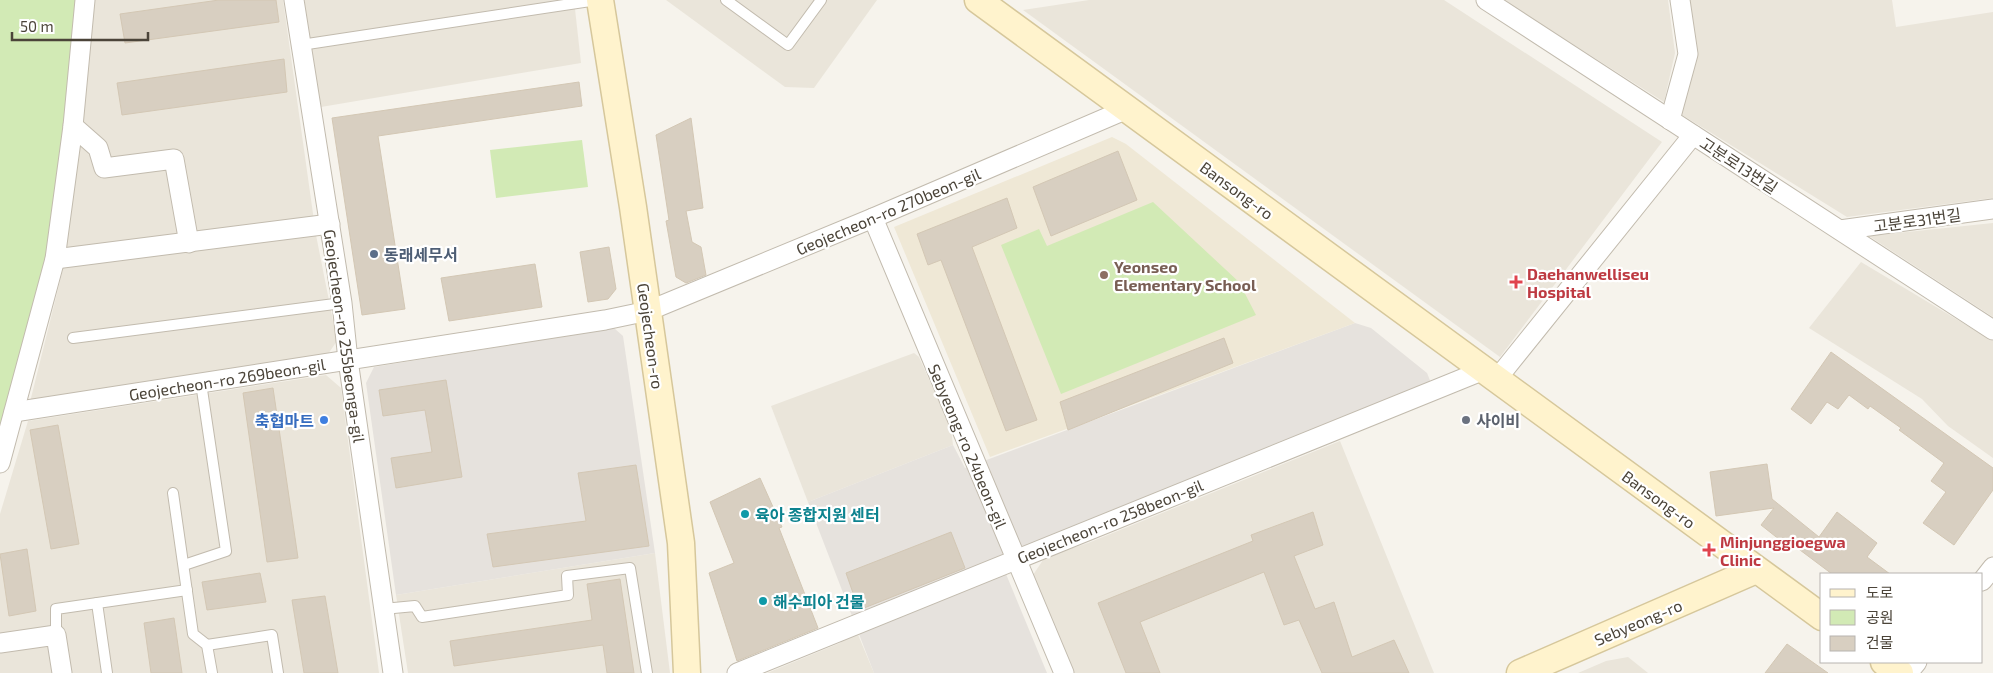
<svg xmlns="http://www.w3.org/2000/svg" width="1993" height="673" font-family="'Exo 2','Noto Sans KR',sans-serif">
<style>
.residential{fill:#eae5da}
.industrial{fill:#e6e2dd}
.education{fill:#efe8d6}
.green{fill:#d2eab5}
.building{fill:#d8cfc1;stroke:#d3c7b4}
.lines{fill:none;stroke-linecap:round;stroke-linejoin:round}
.service-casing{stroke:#c2bbae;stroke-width:12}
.minor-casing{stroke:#c2bbae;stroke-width:21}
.secondary-casing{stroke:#d6c79b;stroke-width:29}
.service{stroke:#fff;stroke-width:10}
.minor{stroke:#fff;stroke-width:19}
.secondary{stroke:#fff3cd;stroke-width:26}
.service-dot{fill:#5c6f8a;stroke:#fff;stroke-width:2}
.education-dot{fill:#8d6e63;stroke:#fff;stroke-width:2}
.health-dot{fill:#e0444e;stroke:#fff;stroke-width:2}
.shop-dot{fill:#3f7fe0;stroke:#fff;stroke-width:2}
.worship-dot{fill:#6b7280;stroke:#fff;stroke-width:2}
.culture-dot{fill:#0f9aa8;stroke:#fff;stroke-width:2}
.labels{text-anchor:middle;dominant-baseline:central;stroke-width:4.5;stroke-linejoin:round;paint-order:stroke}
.street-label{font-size:16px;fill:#4b4439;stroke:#fff}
.service-label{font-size:16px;font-weight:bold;fill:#4e5e75;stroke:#fff;text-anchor:start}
.education-label{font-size:16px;font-weight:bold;fill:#785e54;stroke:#fff;text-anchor:start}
.health-label{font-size:16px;font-weight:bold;fill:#be3a42;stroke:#fff;text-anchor:start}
.shop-label{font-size:16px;font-weight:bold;fill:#366cbe;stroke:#fff;text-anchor:end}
.worship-label{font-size:16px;font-weight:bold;fill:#5b616d;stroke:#fff;text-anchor:start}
.culture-label{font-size:16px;font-weight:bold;fill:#0d838f;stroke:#fff;text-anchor:start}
</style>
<rect width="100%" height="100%" fill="#f6f3ec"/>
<g class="residential">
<polygon points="93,0 283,0 316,235 337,341 328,354 30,402 63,269 85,88"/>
<polygon points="304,0 574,0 581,63 321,107"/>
<polygon points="666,0 877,0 814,88 785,87"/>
<polygon points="1089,0 1444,0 1662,142 1500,357 1023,10"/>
<polygon points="1503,0 1668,0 1675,53 1664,102"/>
<polygon points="1687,0 1892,0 1896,27 1993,12 1993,198 1847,217 1679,113"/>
<polygon points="1993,223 1993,317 1869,236"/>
<polygon points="1861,262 1993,341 1993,458 1948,426 1922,399 1809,328"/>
<polygon points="914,353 919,357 951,429 953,445 808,502 771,406"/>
<polygon points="326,375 341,388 379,673 68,673 63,638 0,638 0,514 28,421"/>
<polygon points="1340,441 1434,673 1073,673 1033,575 1045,557 1088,543"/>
<polygon points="655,553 670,673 408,673 396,595"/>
<polygon points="854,625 874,673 767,673 840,643"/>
<polygon points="52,643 57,673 0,673 0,650"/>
<polygon points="1628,657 1648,673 1578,673 1606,661"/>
</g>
<g class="industrial">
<polygon points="1355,323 1371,328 1427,373 1431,383 1001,562 1047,673 874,673 808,502 953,445 965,468"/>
<polygon points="614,328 623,336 655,553 396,595 366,383 374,367"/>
</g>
<polygon class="education" points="1112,137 1126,144 1355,323 990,457 894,227"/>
<g class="green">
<polygon points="0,0 80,0 51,261 0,445"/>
<polygon points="582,140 588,187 496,198 490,150"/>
<polygon points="1153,202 1239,282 1256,315 1061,394 1001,245 1039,229 1047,246"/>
</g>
<g class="building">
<polygon points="219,0 276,0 279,22 125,43 120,14"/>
<polygon points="284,59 287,92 122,115 117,83"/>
<polygon points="579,82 582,106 378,136 405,309 362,315 332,118"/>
<polygon points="691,118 703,208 686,211 692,242 701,247 706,275 686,283 676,277 666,221 669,220 656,135"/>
<polygon points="1118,151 1137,200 1051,236 1033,187"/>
<polygon points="1007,198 1017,228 972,247 1037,420 1006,431 941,260 928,265 917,234"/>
<polygon points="609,247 616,289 608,299 588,302 580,252"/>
<polygon points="535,264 542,307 449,321 441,278"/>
<polygon points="1224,338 1233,363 1068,430 1060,402"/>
<polygon points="1831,352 1993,468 1993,490 1954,545 1923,523 1946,492 1931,481 1944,463 1899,430 1901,428 1870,406 1868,409 1849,395 1838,409 1827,402 1811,424 1791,409"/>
<polygon points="446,380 462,477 396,488 391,458 432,452 425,410 383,416 379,390"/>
<polygon points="273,388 298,558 267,562 243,393"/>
<polygon points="58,425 79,544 51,549 30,430"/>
<polygon points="1767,464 1772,499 1819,537 1837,512 1877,543 1867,557 1890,574 1832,574 1788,541 1785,544 1761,525 1774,508 1716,516 1710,472"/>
<polygon points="636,465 649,546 493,567 487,534 586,521 578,473"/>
<polygon points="760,478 782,527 779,528 818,628 737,661 709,573 734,563 710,502"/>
<polygon points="1313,512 1323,545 1294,556 1315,609 1334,602 1352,657 1394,640 1409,673 1322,673 1299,620 1284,625 1264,572 1140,622 1160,673 1126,673 1098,603 1253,541 1251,535"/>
<polygon points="951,532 965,568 859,610 846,573"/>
<polygon points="27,549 36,611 9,616 0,554"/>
<polygon points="260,573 266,602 207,610 202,582"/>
<polygon points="620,579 634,673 607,673 603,645 454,666 450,641 592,620 587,584"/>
<polygon points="325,596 338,673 304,673 292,600"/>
<polygon points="174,618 182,673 151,673 144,623"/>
<polygon points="1787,644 1828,673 1765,673"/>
</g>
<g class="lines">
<defs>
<g id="service">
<polyline points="726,0 788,45 821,0"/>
<polyline points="301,45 597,0"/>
<polyline points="73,338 342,303"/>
<polyline points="173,493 193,634 207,645 212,673"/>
<polyline points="184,565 226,551 201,383"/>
<polyline points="97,603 107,673"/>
<polyline points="383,609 415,606 422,617 568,595 567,576 630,568 647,673"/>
<polyline points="56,635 56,609 187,590"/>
<polyline points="207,645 272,635 278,673"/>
</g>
<g id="minor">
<polyline points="294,0 342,303 348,360 393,673"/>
<polyline points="1486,0 1993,330"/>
<polyline points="1670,120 1688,54 1680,0"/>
<polyline points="73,126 98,148 104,168 174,159 189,243"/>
<polyline points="873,218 1064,673"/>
<polyline points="1840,230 1993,209"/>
<polyline points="55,259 330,224"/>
<polyline points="1496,380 1693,135"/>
<polyline points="14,412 605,320 648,311 873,218 1127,109"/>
<polyline points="0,463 55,259 73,126 85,0"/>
<polyline points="1982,581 1993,567"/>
<polyline points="0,643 56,635 62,673"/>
<polyline points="737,673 1484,370"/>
<polyline points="1908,673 1917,662"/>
</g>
<g id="secondary">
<polyline points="600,0 633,207 681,543 687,673"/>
<polyline points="978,0 1822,617"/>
<polyline points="1884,662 1900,673"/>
<polyline points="1520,673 1756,570"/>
</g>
</defs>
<use href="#service" class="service-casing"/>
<use href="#minor" class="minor-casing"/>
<use href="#secondary" class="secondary-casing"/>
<use href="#service" class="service"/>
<use href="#minor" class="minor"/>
<use href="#secondary" class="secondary"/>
</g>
<circle class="service-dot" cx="374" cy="254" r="5"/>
<circle class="education-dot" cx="1104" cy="275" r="5"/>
<g class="health-dot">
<path d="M1513.5 274.5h5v5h5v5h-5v5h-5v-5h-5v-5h5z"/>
<path d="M1706.5 542.5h5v5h5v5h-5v5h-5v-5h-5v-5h5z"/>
</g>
<circle class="shop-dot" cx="324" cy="420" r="5"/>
<circle class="worship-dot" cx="1466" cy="420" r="5"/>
<g class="culture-dot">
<circle cx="745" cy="514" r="5"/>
<circle cx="763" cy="601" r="5"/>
</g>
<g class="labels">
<g class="street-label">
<text transform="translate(1739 165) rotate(33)">고분로13번길</text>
<text transform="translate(1237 190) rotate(36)">Bansong-ro</text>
<text transform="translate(888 211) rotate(-23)">Geojecheon-ro 270beon-gil</text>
<text transform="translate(1917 220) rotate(-8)">고분로31번길</text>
<text transform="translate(345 336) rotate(82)">Geojecheon-ro 255beonga-gil</text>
<text transform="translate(651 336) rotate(82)">Geojecheon-ro</text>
<text transform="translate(227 379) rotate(-9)">Geojecheon-ro 269beon-gil</text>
<text transform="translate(968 446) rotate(67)">Sebyeong-ro 24beon-gil</text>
<text transform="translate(1659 499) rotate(36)">Bansong-ro</text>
<text transform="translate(1110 521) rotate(-22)">Geojecheon-ro 258beon-gil</text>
<text transform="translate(1638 622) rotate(-23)">Sebyeong-ro</text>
</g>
<g class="service-label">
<text x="384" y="254">동래세무서</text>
</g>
<g class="education-label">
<text x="1114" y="266">Yeonseo<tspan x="1114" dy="18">Elementary School</tspan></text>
</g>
<g class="health-label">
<text x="1527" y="273">Daehanwelliseu<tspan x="1527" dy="18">Hospital</tspan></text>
<text x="1720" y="541">Minjunggioegwa<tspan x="1720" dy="18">Clinic</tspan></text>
</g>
<g class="shop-label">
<text x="314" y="420">축협마트</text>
</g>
<g class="worship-label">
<text x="1476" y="420">사이비</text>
</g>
<g class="culture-label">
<text x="755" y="514">육아 종합지원 센터</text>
<text x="773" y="601">해수피아 건물</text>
</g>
</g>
<rect x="1820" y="573" width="162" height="90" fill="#ffffff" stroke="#b7b4b0"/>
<rect x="1830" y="589" width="25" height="8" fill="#fff3cd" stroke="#b7b4b0"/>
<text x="1866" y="598" font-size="15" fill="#4b4439">도로</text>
<rect x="1830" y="610" width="25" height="15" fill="#d2eab5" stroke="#b7b4b0"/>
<text x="1866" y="623" font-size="15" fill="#4b4439">공원</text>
<rect x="1830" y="636" width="25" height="15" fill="#d8cfc1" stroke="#b7b4b0"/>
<text x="1866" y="648" font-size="15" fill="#4b4439">건물</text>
<path d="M12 32v8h136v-8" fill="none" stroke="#4b4439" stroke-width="2.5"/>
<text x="20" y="32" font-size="15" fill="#4b4439" stroke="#ffffff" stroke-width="4" paint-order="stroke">50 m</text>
</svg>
